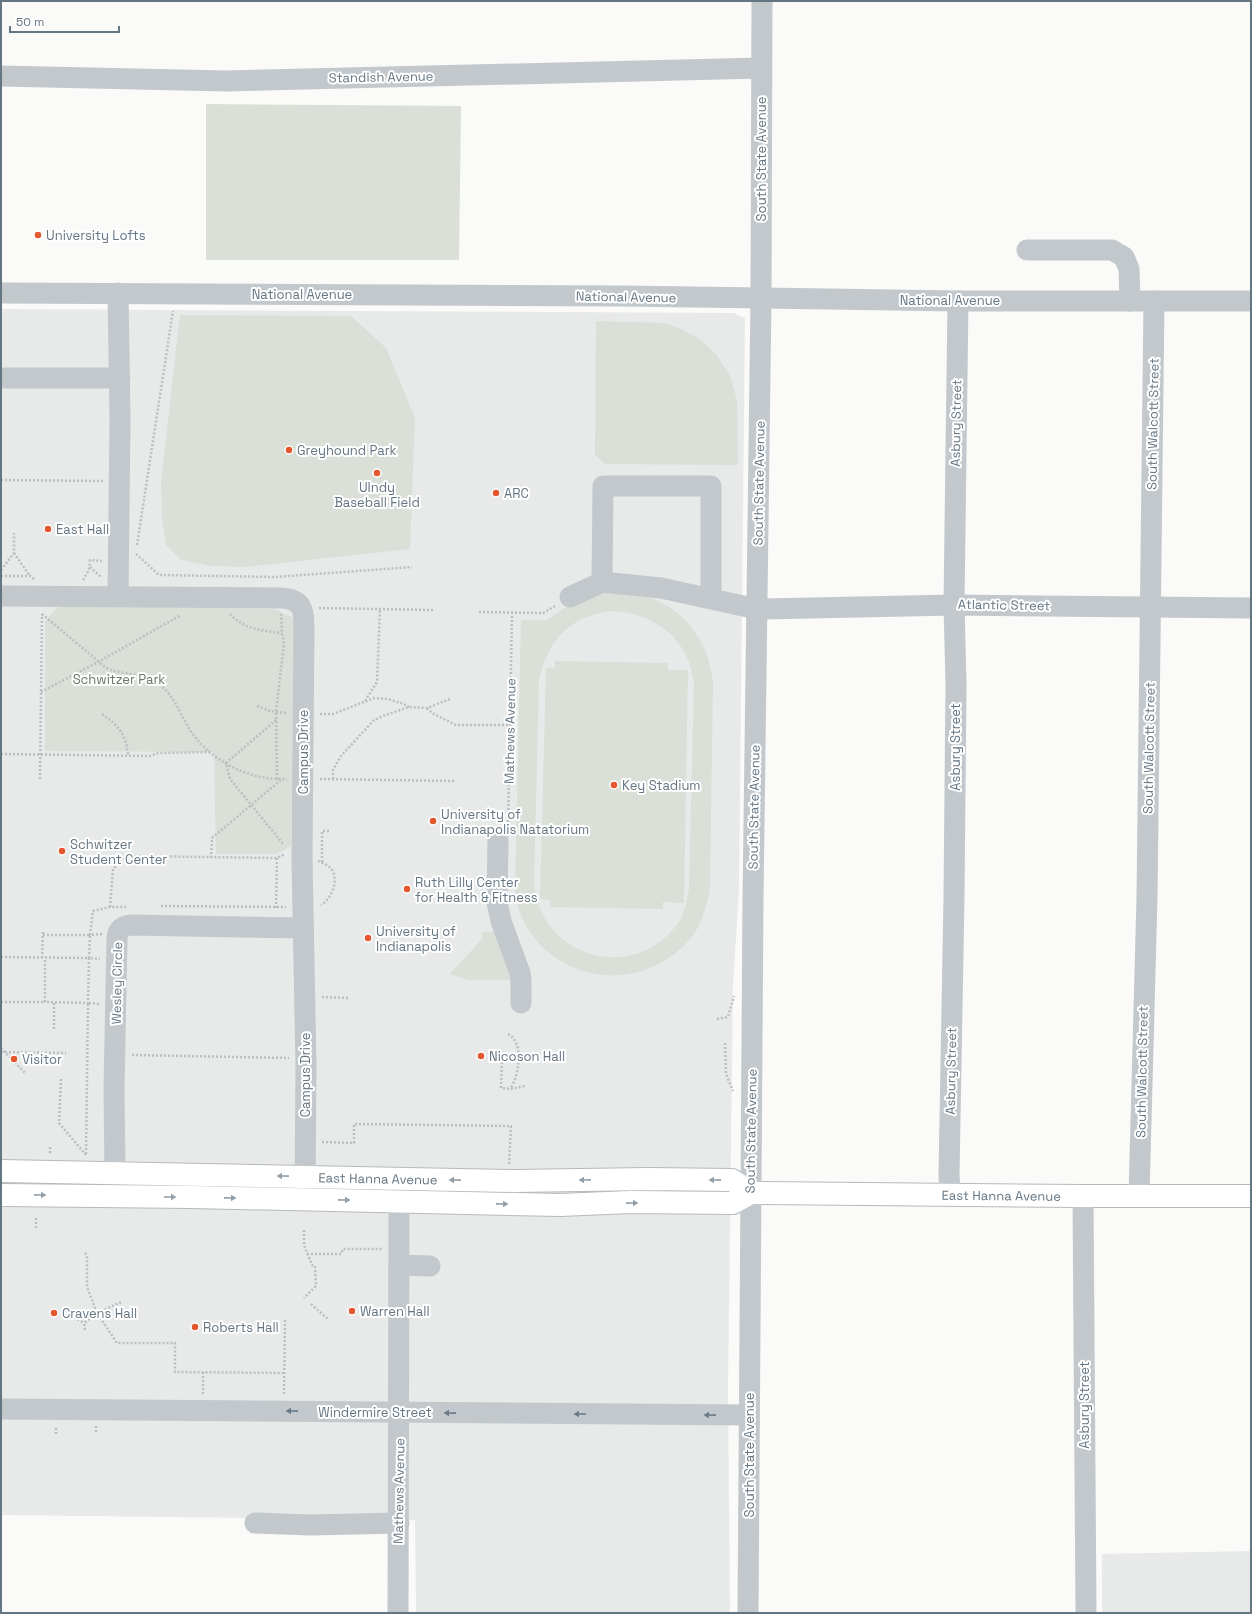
<svg xmlns="http://www.w3.org/2000/svg" width="1252" height="1614" font-family="'Space Grotesk',sans-serif">
<style>
.built{fill:#e8e9e9}
.green{fill:#dadfd7;fill-rule:evenodd}
.lines{fill:none;stroke-linecap:round;stroke-linejoin:round}
.major-casing{stroke:#b5babe;stroke-width:24}
.path{stroke:#bbbfc2;stroke-width:2.5;stroke-dasharray:2 2;stroke-linecap:butt}
.minor{stroke:#c3c8cc;stroke-width:21}
.major{stroke:#fff;stroke-width:22}
.oneway{fill:#939fa8}
.oneway2{fill:#6a7a87}
.poi-dot{fill:#e4572e;stroke:#fff;stroke-width:1.5}
.labels{text-anchor:middle;dominant-baseline:central;stroke-width:4;stroke-linejoin:round;paint-order:stroke}
.street-label{font-size:13px;fill:#657683;stroke:#fff}
.poi-label{font-size:13px;fill:#657683;stroke:#fff;text-anchor:start}
.park-label{font-size:13px;fill:#687a64;stroke:#fff}
</style>
<rect width="100%" height="100%" fill="#fafaf8"/>
<g class="built">
<polygon points="1,309 734,313 745,318 739,890 733,986 728,1391 730,1613 416,1613 415,1520 1,1515"/>
<polygon points="1251,1551 1251,1613 1102,1613 1102,1554"/>
</g>
<g class="green">
<polygon points="206,104 461,106 459,260 206,260"/>
<polygon points="180,315 351,316 386,348 415,418 410,549 246,567 211,566 181,560 166,545 162,517 161,482"/>
<polygon points="596,321 664,323 683,330 701,340 716,354 730,376 737,400 738,465 605,464 595,455"/>
<path d="M606 592C616 593 627 592 637 594 681 603 709 639 713 683L710 885C708 901 704 915 697 929 689 943 676 954 662 962 608 993 540 968 519 910 517 904 516 897 515 892L521 620H547L567 606 581 599ZM615 611C657 615 688 639 694 682L689 888C687 899 686 910 680 920 639 984 543 961 534 886L539 680C547 640 573 613 615 611Z"/>
<polygon points="60,605 275,609 295,619 291,846 277,854 216,854 214,752 45,751 45,621"/>
<polygon points="555,661 668,663 668,670 688,670 684,903 663,902 663,909 550,907 550,900 540,899 546,668 555,668"/>
<polygon points="497,931 514,980 468,980 450,974 482,939 482,932"/>
</g>
<g class="lines">
<defs>
<g id="major">
<path id="s1" d="M1 1171 515 1181 648 1179 732 1180 751 1193"/>
<path id="s2" d="M1 1195 191 1197 560 1205 631 1202 733 1203 751 1193 1083 1196H1251"/>
</g>
</defs>
<use href="#major" class="major-casing"/>
<g class="path">
<polyline points="1,480 103,481"/>
<polyline points="137,545 173,311"/>
<polyline points="14,553 30,576"/>
<polyline points="136,554 159,575 275,577 412,567"/>
<polyline points="90,567 101,577"/>
<polyline points="1,570 14,553 14,533"/>
<polyline points="1,576 30,576 34,579"/>
<polyline points="83,580 89,570 90,560 102,561"/>
<polyline points="319,608 433,610"/>
<polyline points="479,612 543,613 555,606"/>
<path d="M42 614 105 667 111 670C126 674 148 675 160 685 173 695 179 711 187 725 206 759 248 781 287 779"/>
<path d="M230 614C243 629 263 631 282 633"/>
<polyline points="41,692 98,662 181,615"/>
<polyline points="365,701 377,682 380,609"/>
<polyline points="257,706 270,711 287,713"/>
<polyline points="427,708 432,713 456,725 510,725"/>
<path d="M102 714C119 726 126 734 128 755"/>
<polyline points="320,714 333,714 374,698 388,699 404,704 409,707"/>
<polyline points="276,720 226,763 230,779 284,845"/>
<polyline points="1,754 150,756 158,753 210,752"/>
<polyline points="40,779 42,614"/>
<polyline points="277,779 276,712 284,643 282,633 281,614"/>
<polyline points="320,779 454,781"/>
<polyline points="333,779 333,770 341,756 374,720 383,716 409,707 427,708 450,699"/>
<polyline points="508,826 512,613"/>
<polyline points="211,858 212,838 282,779"/>
<path d="M318 861C323 863 331 866 333 872 338 883 331 899 321 905"/>
<polyline points="322,862 322,831 329,831"/>
<polyline points="161,906 286,907"/>
<polyline points="110,907 113,869 123,859 136,856 277,858 285,854"/>
<polyline points="276,908 277,858"/>
<polyline points="102,934 90,935 93,911 110,907 126,907"/>
<polyline points="43,935 90,935 89,958 100,959"/>
<polyline points="1,957 89,958 88,1003 45,1002 45,958"/>
<polyline points="42,958 43,930"/>
<polyline points="322,997 349,998"/>
<polyline points="1,1002 45,1002"/>
<polyline points="717,1019 728,1017 734,996"/>
<polyline points="54,1029 54,1002"/>
<path d="M508 1034C525 1043 519 1076 510 1089"/>
<polyline points="725,1043 726,1074 733,1091"/>
<polyline points="1,1048 25,1073"/>
<polyline points="1,1052 66,1053"/>
<polyline points="132,1055 289,1058"/>
<polyline points="519,1060 502,1059 501,1088 511,1089 525,1086"/>
<polyline points="61,1079 59,1123 86,1155"/>
<polyline points="322,1142 354,1143 354,1124 511,1126 509,1164"/>
<polyline points="50,1147 50,1155"/>
<polyline points="86,1154 88,1003 100,1004"/>
<polyline points="36,1218 36,1229"/>
<polyline points="304,1230 304,1245 312,1265 315,1266 316,1286 304,1298"/>
<polyline points="307,1254 341,1254 343,1249 382,1249"/>
<polyline points="121,1302 97,1313 117,1343 175,1343 175,1372 284,1373"/>
<polyline points="311,1304 329,1320"/>
<polyline points="74,1317 84,1323"/>
<polyline points="85,1330 84,1323 97,1313 87,1287 87,1257 85,1252"/>
<polyline points="203,1372 203,1394"/>
<polyline points="284,1394 285,1319"/>
<polyline points="96,1426 96,1433"/>
<polyline points="56,1434 56,1426"/>
</g>
<g class="minor">
<polyline points="1,76 227,81 761,68"/>
<polyline points="1027,250 1112,250 1124,257 1129,269 1130,301"/>
<polyline points="1,293 622,296 958,301 1251,301"/>
<polyline points="1,378 120,378"/>
<polyline points="602,582 603,486 711,486 711,598"/>
<path d="M1 596 280 598C301 599 304 607 304 627L302 858 306 1067 305 1195"/>
<polyline points="118,596 120,419 118,293"/>
<polyline points="570,597 602,582 661,588 757,609 954,605 1251,608"/>
<polyline points="498,840 497,902 501,921 520,973 521,980 521,1003"/>
<path d="M115 1173 114 1089 117 938C118 929 122 926 131 925L303 928"/>
<polyline points="950,1194 949,1174 954,898 956,684 954,605 958,301"/>
<polyline points="1083,1196 1086,1613"/>
<polyline points="1139,1196 1147,898 1154,301"/>
<polyline points="399,1265 430,1266"/>
<polyline points="1,1409 749,1415"/>
<polyline points="255,1523 310,1525 399,1523"/>
<polyline points="398,1613 399,1202"/>
<polyline points="748,1613 753,899 761,298 762,1"/>
</g>
<use href="#major" class="major"/>
</g>
<defs><path id="oneway-solid" d="M-6-.8H1V-3.2L6.5 0L1 3.2V.8H-6Z"/></defs>
<g class="oneway">
<use href="#oneway-solid" transform="translate(283 1176) rotate(-179)"/>
<use href="#oneway-solid" transform="translate(455 1180) rotate(-179)"/>
<use href="#oneway-solid" transform="translate(585 1180) rotate(179)"/>
<use href="#oneway-solid" transform="translate(715 1180) rotate(-179)"/>
<use href="#oneway-solid" transform="translate(40 1195) rotate(1)"/>
<use href="#oneway-solid" transform="translate(170 1197)"/>
<use href="#oneway-solid" transform="translate(230 1198) rotate(1)"/>
<use href="#oneway-solid" transform="translate(344 1200) rotate(1)"/>
<use href="#oneway-solid" transform="translate(632 1203) rotate(-1)"/>
<use href="#oneway-solid" transform="translate(502 1204) rotate(1)"/>
</g>
<g class="oneway2">
<use href="#oneway-solid" transform="translate(292 1411) rotate(-179)"/>
<use href="#oneway-solid" transform="translate(450 1413) rotate(-179)"/>
<use href="#oneway-solid" transform="translate(580 1414) rotate(-180)"/>
<use href="#oneway-solid" transform="translate(710 1415) rotate(-179)"/>
</g>
<g class="poi-dot">
<circle cx="38" cy="235" r="4"/>
<circle cx="289" cy="450" r="4"/>
<circle cx="377" cy="473" r="4"/>
<circle cx="496" cy="493" r="4"/>
<circle cx="48" cy="529" r="4"/>
<circle cx="614" cy="785" r="4"/>
<circle cx="433" cy="821" r="4"/>
<circle cx="62" cy="851" r="4"/>
<circle cx="407" cy="889" r="4"/>
<circle cx="368" cy="938" r="4"/>
<circle cx="481" cy="1056" r="4"/>
<circle cx="14" cy="1059" r="4"/>
<circle cx="352" cy="1311" r="4"/>
<circle cx="54" cy="1313" r="4"/>
<circle cx="195" cy="1327" r="4"/>
</g>
<g class="labels">
<g class="street-label">
<text transform="translate(381 77) rotate(-1)">Standish Avenue</text>
<text transform="translate(761 159) rotate(-90)">South State Avenue</text>
<text x="302" y="294">National Avenue</text>
<text transform="translate(626 297) rotate(1)">National Avenue</text>
<text x="950" y="300">National Avenue</text>
<text transform="translate(956 423) rotate(-89)">Asbury Street</text>
<text transform="translate(1153 424) rotate(-89)">South Walcott Street</text>
<text transform="translate(759 483) rotate(-89)">South State Avenue</text>
<text transform="translate(1004 605) rotate(1)">Atlantic Street</text>
<text transform="translate(510 731) rotate(-89)">Mathews Avenue</text>
<text transform="translate(955 747) rotate(-90)">Asbury Street</text>
<text transform="translate(1149 748) rotate(-89)">South Walcott Street</text>
<text transform="translate(303 752) rotate(-90)">Campus Drive</text>
<text transform="translate(754 807) rotate(-89)">South State Avenue</text>
<text transform="translate(117 983) rotate(-89)">Wesley Circle</text>
<text transform="translate(951 1071) rotate(-89)">Asbury Street</text>
<text transform="translate(1142 1072) rotate(-89)">South Walcott Street</text>
<text transform="translate(305 1075) rotate(-90)">Campus Drive</text>
<text transform="translate(751 1131) rotate(-89)">South State Avenue</text>
<text stroke="none"><textPath href="#s1" startOffset="377">East Hanna Avenue</textPath></text>
<text stroke="none"><textPath href="#s2" startOffset="1003">East Hanna Avenue</textPath></text>
<text transform="translate(1084 1405) rotate(-90)">Asbury Street</text>
<text x="375" y="1412">Windermire Street</text>
<text transform="translate(749 1455) rotate(-90)">South State Avenue</text>
<text transform="translate(399 1491) rotate(-89)">Mathews Avenue</text>
</g>
<g class="poi-label">
<text x="46" y="235">University Lofts</text>
<text x="297" y="450">Greyhound Park</text>
<text x="377" y="487" text-anchor="middle">UIndy<tspan x="377" dy="15">Baseball Field</tspan></text>
<text x="504" y="493">ARC</text>
<text x="56" y="529">East Hall</text>
<text x="622" y="785">Key Stadium</text>
<text x="441" y="814">University of<tspan x="441" dy="15">Indianapolis Natatorium</tspan></text>
<text x="70" y="844">Schwitzer<tspan x="70" dy="15">Student Center</tspan></text>
<text x="415" y="882">Ruth Lilly Center<tspan x="415" dy="15">for Health &amp; Fitness</tspan></text>
<text x="376" y="931">University of<tspan x="376" dy="15">Indianapolis</tspan></text>
<text x="489" y="1056">Nicoson Hall</text>
<text x="22" y="1059">Visitor</text>
<text x="360" y="1311">Warren Hall</text>
<text x="62" y="1313">Cravens Hall</text>
<text x="203" y="1327">Roberts Hall</text>
</g>
<g class="park-label">
<text x="119" y="679">Schwitzer Park</text>
</g>
</g>
<rect width="1252" height="1614" fill="none" stroke="#657683" stroke-width="4"/>
<path d="M10 26v6h109v-6" fill="none" stroke="#657683" stroke-width="2"/>
<text x="16" y="26" font-size="12" fill="#657683" stroke="#ffffff" stroke-width="3" paint-order="stroke">50 m</text>
</svg>
